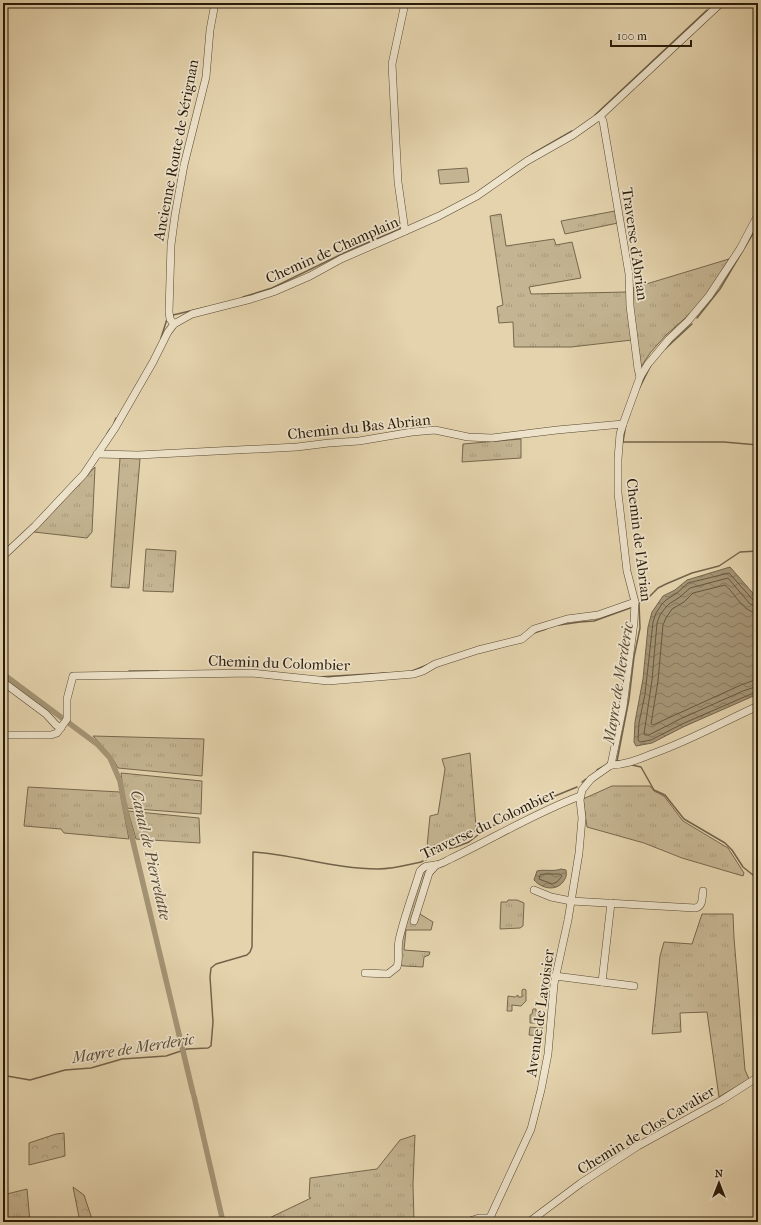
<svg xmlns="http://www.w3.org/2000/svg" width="761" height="1225" font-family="'IM FELL French Canon',serif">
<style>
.grass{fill:url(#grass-tufts);stroke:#76674c}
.forest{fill:url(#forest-crowns);stroke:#76674c}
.green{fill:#c4b491;stroke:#76674c}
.water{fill:url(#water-waves);stroke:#726349}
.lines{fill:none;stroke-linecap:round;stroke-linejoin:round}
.shore{stroke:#66573e;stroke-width:1}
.stream{stroke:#726349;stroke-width:1.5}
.canal{stroke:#a49475;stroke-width:5.5}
.minor-casing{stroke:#574831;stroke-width:8}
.minor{stroke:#ede2ca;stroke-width:7}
.labels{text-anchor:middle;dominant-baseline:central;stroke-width:3.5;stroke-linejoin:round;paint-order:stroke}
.street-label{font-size:15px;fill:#281a08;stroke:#ede2ca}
.water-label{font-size:16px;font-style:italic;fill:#5a4b34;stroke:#ede2ca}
</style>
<defs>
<pattern id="grass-tufts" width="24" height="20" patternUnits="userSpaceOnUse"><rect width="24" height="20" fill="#c4b491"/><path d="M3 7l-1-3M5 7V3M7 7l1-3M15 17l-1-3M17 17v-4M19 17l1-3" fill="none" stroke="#a89a7c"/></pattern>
<pattern id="forest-crowns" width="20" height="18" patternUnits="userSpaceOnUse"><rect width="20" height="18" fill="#c4b491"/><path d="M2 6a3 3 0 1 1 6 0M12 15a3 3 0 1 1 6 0" fill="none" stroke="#a89a7c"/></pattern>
<pattern id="water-waves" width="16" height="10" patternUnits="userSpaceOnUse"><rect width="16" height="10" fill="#a49475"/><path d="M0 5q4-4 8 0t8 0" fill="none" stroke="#86785e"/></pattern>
</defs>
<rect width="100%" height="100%" fill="#e4d3ad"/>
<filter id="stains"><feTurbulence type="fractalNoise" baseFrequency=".005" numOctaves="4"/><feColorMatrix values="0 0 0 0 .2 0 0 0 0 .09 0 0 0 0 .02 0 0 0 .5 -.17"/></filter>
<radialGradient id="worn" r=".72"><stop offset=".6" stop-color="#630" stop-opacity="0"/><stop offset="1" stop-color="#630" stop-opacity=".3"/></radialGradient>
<g class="grass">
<polygon points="615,211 618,223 565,234 561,221"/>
<polygon points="501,214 506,246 554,239 556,245 572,242 581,278 529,287 531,294 628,292 632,340 571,347 514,347 513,322 499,323 497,307 503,305 490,216"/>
<polygon points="729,259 708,293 692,312 666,335 650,353 641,367 633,308 633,288"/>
<polygon points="521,439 521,458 462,462 463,444"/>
<polygon points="120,458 140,459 129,588 111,587"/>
<polygon points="95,467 92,532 87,538 34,532"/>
<polygon points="146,549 176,551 173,592 143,591"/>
<polygon points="93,736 204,739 202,776 118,768 111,756"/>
<polygon points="470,753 476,827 475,831 457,843 446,844 444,848 434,851 426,857 430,816 438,814 445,769 442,759"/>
<polygon points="121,773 202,781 201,814 125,808"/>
<polygon points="612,786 650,786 654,791 664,796 683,821 728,848 744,873 743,876 682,858 644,843 587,827 583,799"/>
<polygon points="28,787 120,792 129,839 64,833 61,829 24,826"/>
<polygon points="128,811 199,818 200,843 136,839"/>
<polygon points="427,868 415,911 433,922 431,930 406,930 404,950 430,952 429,955 424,957 423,967 404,966 399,965 399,943 420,872"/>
<polygon points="508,900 517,900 524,903 523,926 520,928 500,929 501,902 507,902"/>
<polygon points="702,914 733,914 734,938 745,1070 749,1079 719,1097 707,1012 680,1013 681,1032 652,1034 660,956 664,942 692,944"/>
<polygon points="524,989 526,990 526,1001 521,1006 512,1005 512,1011 507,1011 508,996 515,997 518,995 518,997 522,997 522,990"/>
<polygon points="533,1009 536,1009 536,1012 544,1012 541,1036 529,1035 530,1027 540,1028 540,1021 536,1021 535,1023 530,1023 530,1015 532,1014"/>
<polygon points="415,1135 413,1184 414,1222 261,1222 311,1198 309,1197 310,1178 377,1169 400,1140"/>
<polygon points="27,1189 30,1222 3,1222 3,1195"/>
</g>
<g class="forest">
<polygon points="64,1133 65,1156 29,1165 29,1143 56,1134"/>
<polygon points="73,1187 84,1195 93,1222 80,1222"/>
</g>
<polygon class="green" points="467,168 469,182 440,184 438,170"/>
<g class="water">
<polygon points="730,567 758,599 758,694 683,727 652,743 636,746 634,742 635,722 643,679 648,627 652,612 663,596 675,590 687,580"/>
<path d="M561 869 566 870C567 875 566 878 563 882 555 892 541 888 534 880L537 871C545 869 553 872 561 869Z"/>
</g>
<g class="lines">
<g class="shore">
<polyline points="758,601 753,600 729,573 688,583 677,593 666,600 662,604 656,613 653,622 645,694 639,723 638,740 640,742 651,740 682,724 758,691"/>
<polyline points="758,606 750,604 728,578 690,588 680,597 669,604 666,607 660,615 657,623 652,680 644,734 645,735 649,735 680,719 743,691 758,686"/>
<path d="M758 613C742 612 736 594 725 585L693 593 684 602 672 609 666 618 663 625 658 681 651 724 653 725 741 685 752 681 758 680"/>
<polygon points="545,874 560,874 562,876 557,882 552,884 539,879 540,875"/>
</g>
<g class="stream">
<polyline points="712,5 715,3"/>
<polyline points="595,115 707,10"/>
<polyline points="532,154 572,131"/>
<polyline points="243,297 272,288 350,250 400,229 400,222"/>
<polyline points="173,315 207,307"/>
<polyline points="697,318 720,289 758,225"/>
<polyline points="161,338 167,319"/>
<polyline points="665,349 692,324"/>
<polyline points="639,389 651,365"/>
<polyline points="114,423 116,418"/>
<polyline points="107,434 110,429"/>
<polyline points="623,442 625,430"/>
<polyline points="623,442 724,442 758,445"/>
<polyline points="559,625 580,622 594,621 630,608"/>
<polyline points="534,633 546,629"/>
<polyline points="129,671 159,671"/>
<polyline points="412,671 427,665"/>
<polyline points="318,677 386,673"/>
<polyline points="617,761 629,699 634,657 640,628 639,603 645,601 658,588 666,584 692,573 719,566 740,552 758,551"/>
<polyline points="632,765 641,767 654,790 665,795 684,819 725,843 732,850 743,867 753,875 758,876"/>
<polyline points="597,770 606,765"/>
<polyline points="582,782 586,779"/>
<polyline points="426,860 434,852 456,847 469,842 484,830 509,818 523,809 577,787"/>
<path d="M3 1078 7 1076 30 1080 65 1070 91 1068 122 1059 166 1056 187 1049 208 1048 211 1046 213 1022 210 977 211 968 216 964 247 955 250 952 252 947 253 852C295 855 336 869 378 869 393 869 407 865 421 862L423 861"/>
</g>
<g class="canal">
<polyline points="3,674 97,744 110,758 120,781 125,808 193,1093"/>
<polyline points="194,1096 223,1222"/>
</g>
<defs>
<g id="minor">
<polyline points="405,3 392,64 398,182 405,231"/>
<polyline points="600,116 603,121 629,274 630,306 638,369 640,377"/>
<polyline points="174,324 170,319 169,312 171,245 175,215 184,165 206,77 210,30 215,3"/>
<polyline points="97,454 138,455 297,447 329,443 359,441 412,432 435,430 468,437 492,438 557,430 623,424"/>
<polyline points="3,556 35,526 84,474 115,428 153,362 168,332 174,324 192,314 251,299 273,292 310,276 341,259 394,236 439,216 477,196 527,161 573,135 600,116 721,3"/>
<polyline points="3,682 46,714 56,725 61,728"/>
<polyline points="3,735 51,735 57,733 67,719 67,699 73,676 251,673 328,681 414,674 423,671 435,664 478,650 522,639 534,629 567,619 598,615 635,602"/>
<polyline points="611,765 623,707 634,622 635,602 627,571 618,493 618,459 620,434 623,424 640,377 648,364 669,339 688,321 709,296 740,249 758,215"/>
<path d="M611 765C626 765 639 759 652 754 689 741 723 722 758 706"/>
<path d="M534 890 551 897 571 901 695 908C703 907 702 898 703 891"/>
<polyline points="414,921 429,873 436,865"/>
<path d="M365 973 388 974 397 967C400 958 397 949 399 940 404 917 413 894 420 871 425 865 428 866 436 865 441 864 446 861 450 859 494 838 535 813 580 796"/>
<polyline points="555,976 602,982 611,903"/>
<polyline points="602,982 634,986"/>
<polyline points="467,1222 479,1218 489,1218"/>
<polyline points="488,1222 531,1129 541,1090 548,1054 554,984 568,920 579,853 582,818 580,800 582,790 591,779 611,765"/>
<polyline points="529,1222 581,1183 638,1146 722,1100 758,1077"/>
</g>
</defs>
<use href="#minor" class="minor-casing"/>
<use href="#minor" class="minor"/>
</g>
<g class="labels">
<g class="street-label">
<text transform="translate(176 150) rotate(-79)">Ancienne Route de Sérignan</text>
<text transform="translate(635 244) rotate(82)">Traverse d'Abrian</text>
<text transform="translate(332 250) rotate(-24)">Chemin de Champlain</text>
<text transform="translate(359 427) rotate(-6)">Chemin du Bas Abrian</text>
<text transform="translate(639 540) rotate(83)">Chemin de l'Abrian</text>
<text transform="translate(279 663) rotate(2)">Chemin du Colombier</text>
<text transform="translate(488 824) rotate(-25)">Traverse du Colombier</text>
<text transform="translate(540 1013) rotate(-82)">Avenue de Lavoisier</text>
<text transform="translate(646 1130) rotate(-31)">Chemin de Clos Cavalier</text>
</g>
<g class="water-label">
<text transform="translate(618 683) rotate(-81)">Mayre de Merderic</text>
<text transform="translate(151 855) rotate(77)">Canal de Pierrelatte</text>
<text transform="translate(133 1048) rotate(-9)">Mayre de Merderic</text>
</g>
</g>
<rect width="761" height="1225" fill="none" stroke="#e4d3ad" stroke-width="16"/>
<rect x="4" y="4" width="753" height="1217" fill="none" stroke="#281a08" stroke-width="2"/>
<rect x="8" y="8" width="745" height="1209" fill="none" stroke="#281a08"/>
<g transform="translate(719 1183)" stroke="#ede2ca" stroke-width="3" paint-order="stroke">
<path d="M0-3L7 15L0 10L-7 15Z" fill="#281a08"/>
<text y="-6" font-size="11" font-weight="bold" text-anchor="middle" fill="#281a08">N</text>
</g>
<path d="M611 40v6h80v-6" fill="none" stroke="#281a08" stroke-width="2"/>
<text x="617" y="40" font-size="12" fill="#281a08" stroke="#ede2ca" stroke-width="3" paint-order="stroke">100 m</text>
<rect width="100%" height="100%" filter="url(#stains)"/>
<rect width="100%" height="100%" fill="url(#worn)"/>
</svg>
